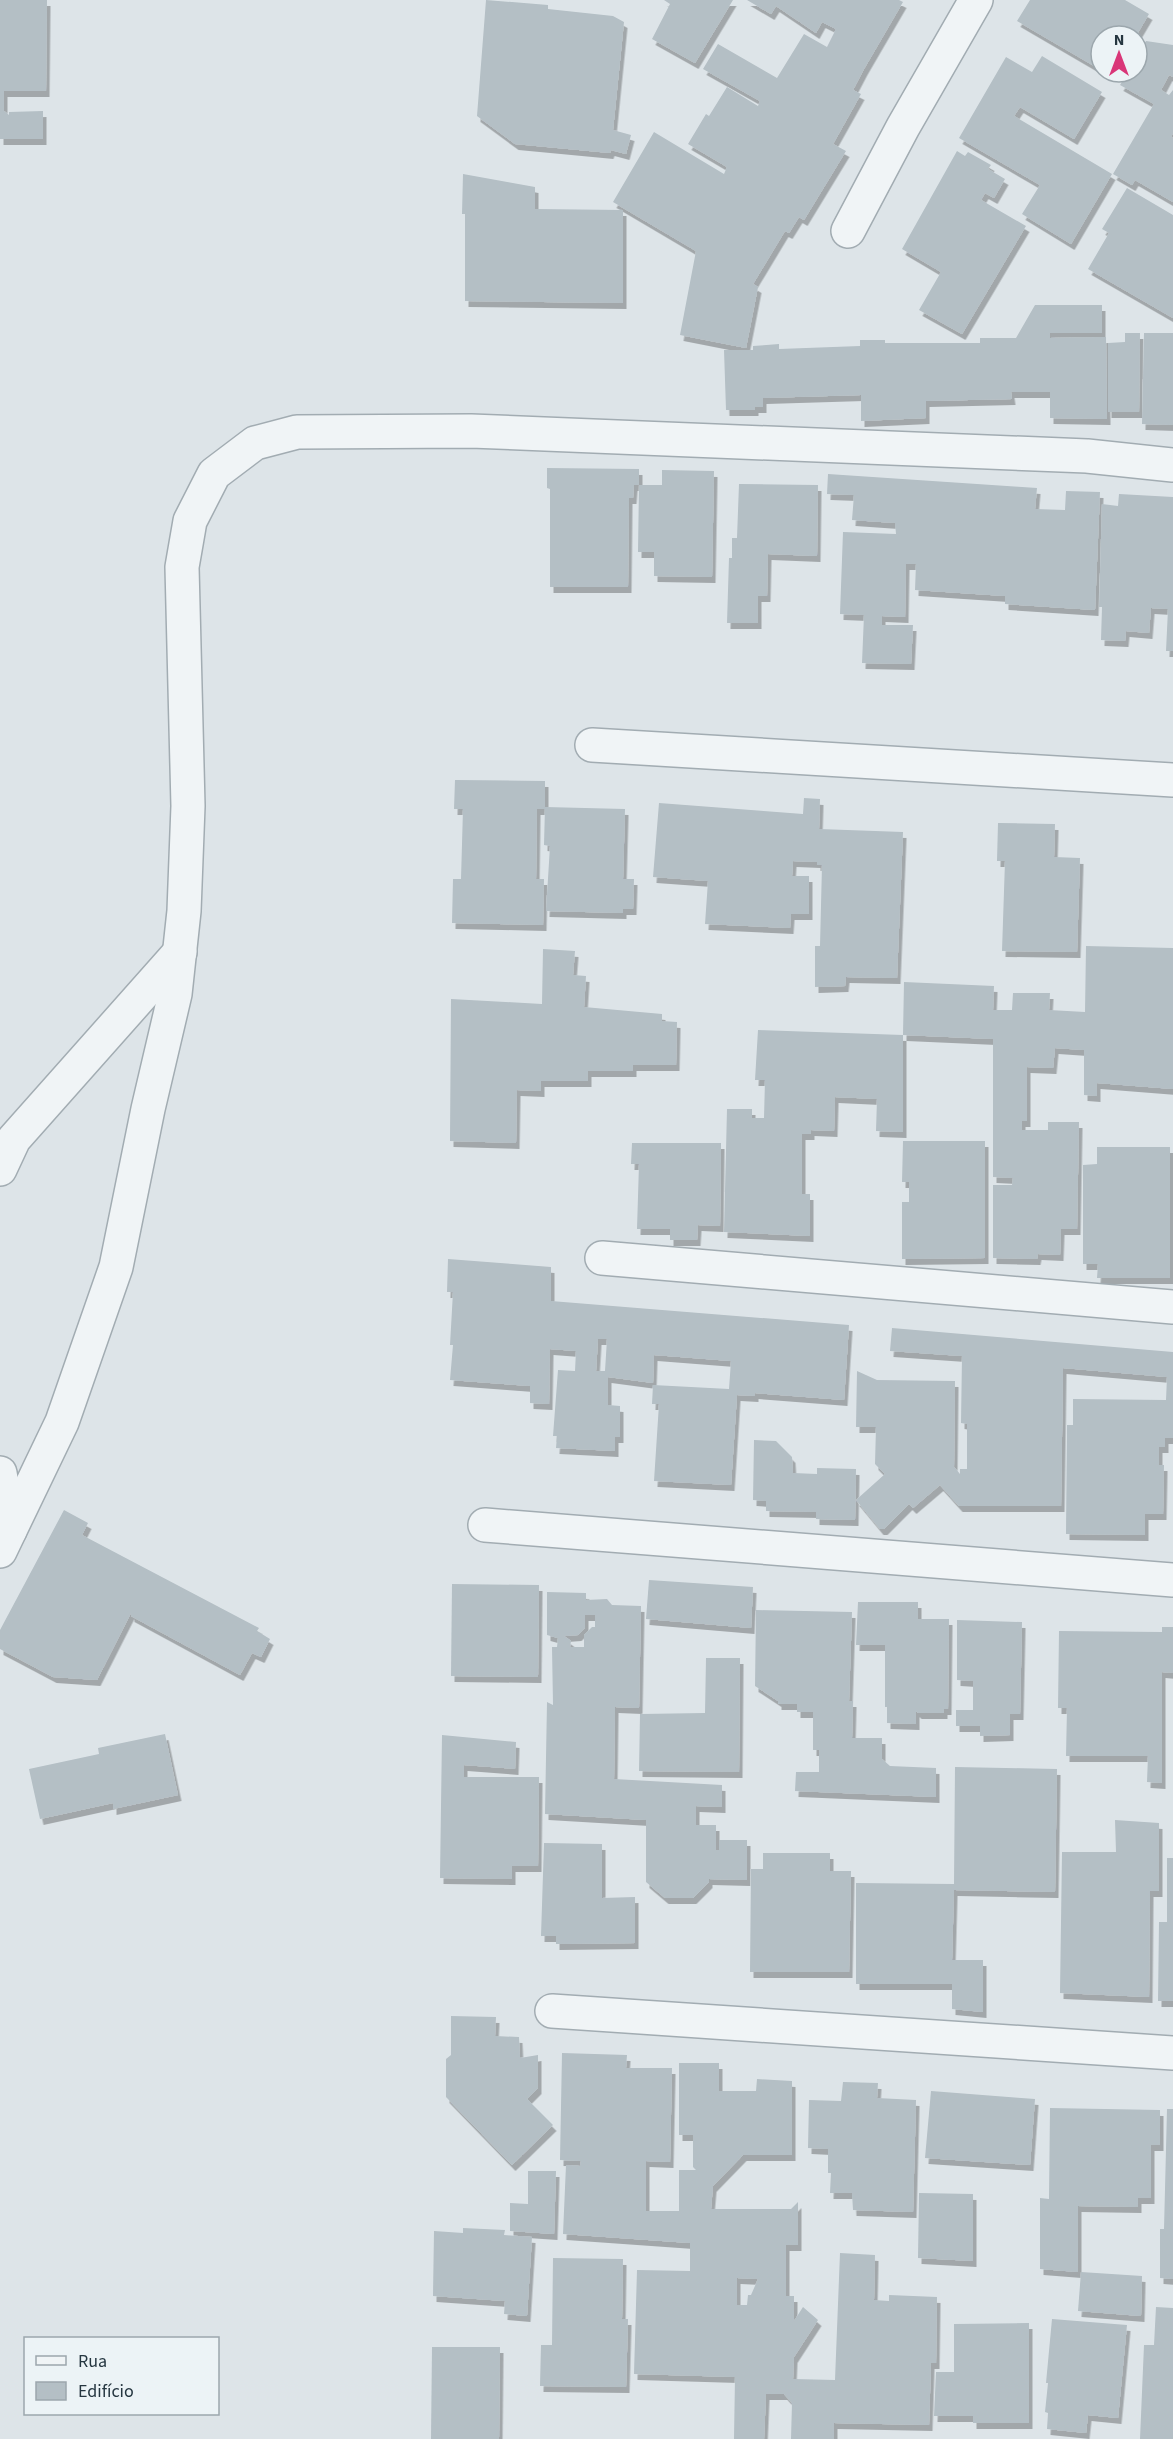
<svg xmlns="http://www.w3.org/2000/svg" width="1173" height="2439" font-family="'Source Sans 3',sans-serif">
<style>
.building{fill:#b4bfc5;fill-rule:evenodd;filter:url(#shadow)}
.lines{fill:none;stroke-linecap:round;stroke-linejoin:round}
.minor-casing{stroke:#a2acb2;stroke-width:36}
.minor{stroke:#f0f4f6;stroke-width:33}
</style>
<defs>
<filter id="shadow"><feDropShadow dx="3.5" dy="6" stdDeviation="0" flood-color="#0004"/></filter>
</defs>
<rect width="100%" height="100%" fill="#dde4e8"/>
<g class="building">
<polygon points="0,0 47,0 46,91 4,91 4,111 9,115 9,112 43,111 43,139 0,139"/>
<polygon points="486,0 548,5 548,9 613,16 624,22 613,130 631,135 626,154 611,150 610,153 515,144 477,116"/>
<polygon points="664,0 733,0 695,63 652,39 670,4"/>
<polygon points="747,0 899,0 903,2 864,69 853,90 861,94 833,144 846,151 804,220 799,217 789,233 785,231 753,284 758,287 746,348 680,335 696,251 613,202 654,132 724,174 727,167 688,144 706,114 709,116 727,87 758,106 760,101 703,69 718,44 777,78 804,34 827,47 836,29 822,22 816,33 776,6 771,14"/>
<polygon points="1030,0 1125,0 1149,14 1136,36 1101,36 1101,70 1017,21"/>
<polygon points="1146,41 1173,45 1173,77 1169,75 1161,90 1169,95 1173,90 1173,133 1171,137 1173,138 1173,202 1135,180 1132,185 1113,174 1154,104 1120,85 1128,72 1137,72 1137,56"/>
<polygon points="1042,56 1102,92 1074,139 1020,107 1014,116 1112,174 1071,244 1022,214 1040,185 959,138 1006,57 1032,72"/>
<polygon points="957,151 965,156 968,152 991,165 988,169 1005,179 994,198 985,193 981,200 1026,226 962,334 919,310 941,272 902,249"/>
<polygon points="463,174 535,187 535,209 623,210 623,303 465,301 465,214 462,214"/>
<polygon points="1127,188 1173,215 1173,318 1088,269 1109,233 1102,229"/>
<polygon points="1035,305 1102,305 1102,333 1050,333 1050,338 1106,337 1107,419 1050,418 1050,392 1011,392 1012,399 926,401 926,418 861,421 861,395 763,398 763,407 755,407 755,410 726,410 724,350 753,350 753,346 779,344 779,349 860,346 860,340 885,340 885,343 980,343 980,338 1016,338"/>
<polygon points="1125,333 1140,333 1139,412 1108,412 1108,343 1125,342"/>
<polygon points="1144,333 1173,333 1173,425 1142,424"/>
<polygon points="547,468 639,469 639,485 634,485 633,498 629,498 628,587 550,587 550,489 547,488"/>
<polygon points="662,470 714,471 712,577 654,576 654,552 638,552 639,485 662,485"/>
<polygon points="828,474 1037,488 1035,509 1065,510 1066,491 1100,492 1095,610 1005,604 1005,596 915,590 916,564 906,564 905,617 882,616 882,625 913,625 911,664 862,663 864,615 840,614 843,532 896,534 895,523 852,520 854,495 827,494"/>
<polygon points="739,484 818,485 817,556 768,554 767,596 758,596 758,623 727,623 729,558 732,558 732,538 737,538"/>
<polygon points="1119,494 1173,497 1173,651 1166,651 1168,609 1151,608 1149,633 1126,631 1125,641 1101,640 1102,607 1099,607 1102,504 1118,506"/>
<polygon points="455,780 545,781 545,809 537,809 536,879 544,879 543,925 452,923 453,879 461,879 463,809 454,809"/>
<polygon points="804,798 820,799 819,829 903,832 897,978 846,977 845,986 815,987 815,946 820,946 822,865 817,865 817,862 793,861 792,876 809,876 809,914 791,914 790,928 705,924 708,881 653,877 659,803 803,814"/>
<polygon points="545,807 625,809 623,879 634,879 633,909 623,909 623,913 546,911 550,846 544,845"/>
<polygon points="998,823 1055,824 1054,857 1080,858 1077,952 1002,951 1005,861 997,861"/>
<polygon points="1086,946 1173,948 1173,1089 1097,1083 1097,1096 1084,1095 1084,1050 1055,1048 1053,1068 1027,1067 1027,1121 1022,1121 1022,1130 1048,1130 1048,1122 1079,1122 1077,1229 1061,1229 1060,1255 1038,1254 1037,1259 993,1258 993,1185 1012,1185 1013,1178 993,1177 993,1039 903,1035 904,982 994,986 993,1010 1012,1010 1013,993 1050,993 1049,1010 1085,1012"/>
<polygon points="543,949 575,951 573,975 586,976 584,1007 662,1014 662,1021 677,1022 676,1065 633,1065 633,1071 588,1071 588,1081 541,1081 541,1091 517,1090 516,1143 450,1141 451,999 542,1004"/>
<polygon points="758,1030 903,1035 903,1132 876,1131 877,1099 835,1097 834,1131 811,1130 811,1134 802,1134 802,1194 810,1194 810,1236 724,1232 727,1109 752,1109 752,1118 764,1118 765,1080 755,1080"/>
<polygon points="903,1141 985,1141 985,1258 902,1259 902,1202 909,1202 909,1182 902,1182"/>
<polygon points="632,1143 721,1143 720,1226 698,1225 697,1240 670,1240 670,1229 637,1229 639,1164 631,1164"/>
<polygon points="1097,1147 1170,1147 1170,1278 1097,1278 1098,1264 1083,1264 1083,1165 1097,1164"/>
<path d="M448 1259 551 1267V1301L849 1325 844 1400 755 1393V1396L737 1395 731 1485 654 1481 659 1404H652L653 1385 729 1389 731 1361 654 1355 653 1383 608 1377V1405L620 1406V1437H615V1451L556 1448 557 1436H553L558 1370 575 1371 576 1351 550 1349 549 1404 530 1403V1386L450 1380 453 1345H450L453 1292H447ZM598 1339H607L605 1371H596Z"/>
<polygon points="892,1328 1173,1352 1173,1438 1165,1438 1165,1447 1159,1447 1159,1465 1164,1465 1163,1514 1145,1514 1145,1535 1066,1534 1067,1425 1073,1425 1073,1399 1166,1400 1167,1377 1063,1368 1061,1506 959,1506 940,1485 913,1508 909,1504 884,1529 880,1529 856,1500 885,1474 875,1464 876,1427 856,1427 857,1371 877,1380 955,1381 954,1467 960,1474 960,1469 967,1469 967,1424 961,1423 962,1356 890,1351"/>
<polygon points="754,1440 776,1441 792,1457 793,1473 817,1474 817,1468 856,1469 855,1520 816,1519 816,1512 766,1511 766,1501 753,1500"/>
<polygon points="64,1510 88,1523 82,1535 259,1628 257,1631 270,1639 261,1657 252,1653 240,1675 131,1616 131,1613 97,1680 53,1677 0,1649 0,1630"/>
<polygon points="649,1580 753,1587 751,1628 646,1619"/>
<polygon points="452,1584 539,1585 538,1677 451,1676"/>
<path d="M547 1592 586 1593V1600L607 1599 612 1605 641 1606 639 1708 615 1707 614 1779 722 1785V1807L696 1806V1825H716V1850H719V1840H747V1880L709 1879V1882L693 1898H665L646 1882V1820L545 1814 547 1702 553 1705 552 1647H557L558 1638 547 1635ZM585 1615H595V1627H592L584 1635V1647H570L571 1641 564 1636 578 1635 585 1628Z"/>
<polygon points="858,1602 918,1602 918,1619 949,1619 948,1709 944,1709 944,1713 918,1713 916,1711 916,1724 887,1723 887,1707 885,1707 885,1645 856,1645"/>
<polygon points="756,1610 852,1612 849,1701 853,1701 852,1738 882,1738 882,1759 890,1766 936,1768 936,1797 795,1791 796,1772 819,1772 819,1750 813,1750 813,1712 797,1712 797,1704 778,1704 778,1701 755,1686"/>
<polygon points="957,1620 1022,1622 1020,1714 1010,1714 1010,1735 980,1736 980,1726 956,1726 956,1710 973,1710 973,1681 957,1680"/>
<polygon points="1162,1627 1173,1627 1173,1673 1162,1672 1162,1783 1147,1782 1148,1756 1066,1756 1067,1708 1058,1708 1059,1631 1162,1632"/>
<polygon points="706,1658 740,1658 739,1772 639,1771 640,1714 705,1713"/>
<polygon points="165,1734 178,1795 113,1809 113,1803 40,1819 29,1769 99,1754 98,1748"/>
<polygon points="442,1735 516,1742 515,1769 464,1765 464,1777 539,1777 538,1866 512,1866 512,1879 440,1878"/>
<polygon points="955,1767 1057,1769 1055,1892 954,1890 952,1960 983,1960 983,2012 952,2009 952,1984 856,1984 856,1883 954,1884"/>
<polygon points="1115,1820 1159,1823 1159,1891 1150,1891 1149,1997 1060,1993 1062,1852 1116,1852"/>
<polygon points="544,1843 602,1844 602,1898 635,1897 635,1943 556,1944 556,1936 541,1936"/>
<polygon points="763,1853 830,1853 830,1871 851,1871 849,1972 750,1972 751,1869 763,1869"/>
<polygon points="1167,1858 1173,1858 1173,2001 1158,2001 1159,1922 1167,1922"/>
<polygon points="451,2016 496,2017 495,2036 519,2037 520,2058 538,2055 538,2088 527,2099 553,2125 512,2165 446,2097 446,2059 451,2055"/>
<path d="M562 2053 627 2055 626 2068H672L670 2162 646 2161V2211H679V2170H696L693 2167V2135H679V2063H719V2091H756L757 2079 792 2081V2155H743L713 2186 711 2209H791L798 2202V2245H786V2296H794V2321L803 2307 818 2320 794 2357 793 2379 835 2380 840 2253 875 2255 874 2300 889 2301V2295L937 2297 936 2363H931L929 2425 834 2423V2439H791L792 2403 784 2394H766L764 2439H734L735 2377 634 2374 637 2270 690 2271V2243L563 2234 566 2165 580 2166 581 2161 560 2160ZM737 2278 758 2279 751 2295H748L747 2305H737Z"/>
<polygon points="843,2082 878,2083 877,2098 916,2100 913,2212 853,2210 852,2193 830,2193 831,2173 828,2173 828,2149 808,2148 809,2100 841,2101"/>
<polygon points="931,2091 1035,2099 1030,2165 925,2158"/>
<polygon points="1050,2108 1160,2110 1160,2145 1151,2145 1151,2198 1138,2198 1138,2207 1078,2206 1078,2272 1040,2269 1040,2198 1049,2199"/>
<polygon points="1167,2109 1173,2109 1173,2279 1160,2278 1160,2229 1164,2229"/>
<polygon points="528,2171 556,2171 554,2234 510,2231 510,2203 528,2204"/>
<polygon points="919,2193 973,2194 973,2261 918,2258"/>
<polygon points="463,2228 505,2230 504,2235 532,2237 527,2316 504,2314 505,2301 433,2296 434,2231 463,2233"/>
<polygon points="553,2258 623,2259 622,2319 628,2319 626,2387 540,2386 541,2345 552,2345"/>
<polygon points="1081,2272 1142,2276 1141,2316 1078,2311"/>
<polygon points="1156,2307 1173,2308 1173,2439 1140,2439 1144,2345 1154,2345"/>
<polygon points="1052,2319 1127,2325 1118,2418 1088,2415 1086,2433 1047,2429 1048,2413 1045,2412 1048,2383 1046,2383"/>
<polygon points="1029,2323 1029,2423 973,2423 973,2416 934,2416 936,2372 954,2372 954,2324"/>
<polygon points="432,2347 500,2347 499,2439 431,2439"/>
</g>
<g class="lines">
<defs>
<g id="minor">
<polyline points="848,231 903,127 976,0"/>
<polyline points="592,745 1173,780"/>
<polyline points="0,1169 14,1139 180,952"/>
<polyline points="602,1258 1173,1307"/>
<polyline points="0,1473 10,1530"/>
<polyline points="485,1525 1173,1580"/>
<polyline points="0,1551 62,1422 116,1267 148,1109 175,994 184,911 188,806 182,567 190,521 214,474 255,443 297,432 471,431 1087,456 1173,465"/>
<polyline points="552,2011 1173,2053"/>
</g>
</defs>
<use href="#minor" class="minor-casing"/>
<use href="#minor" class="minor"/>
</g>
<rect x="24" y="2337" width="195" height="78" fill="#ecf3f6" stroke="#9ca7ad" stroke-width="1.5"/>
<rect x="36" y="2356" width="30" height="9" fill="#f0f4f6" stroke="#9ca7ad" stroke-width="1.5"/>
<text x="78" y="2367" font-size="18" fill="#253640">Rua</text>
<rect x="36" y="2382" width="30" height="18" fill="#b4bfc5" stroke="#9ca7ad" stroke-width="1.5"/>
<text x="78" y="2397" font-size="18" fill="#253640">Edifício</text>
<g transform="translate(1119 54)"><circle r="28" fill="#ecf3f6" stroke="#9ca7ad" stroke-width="1.5"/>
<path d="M0-4.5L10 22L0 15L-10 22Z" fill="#d93678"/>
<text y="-9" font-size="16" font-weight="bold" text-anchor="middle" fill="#253640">N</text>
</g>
</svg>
